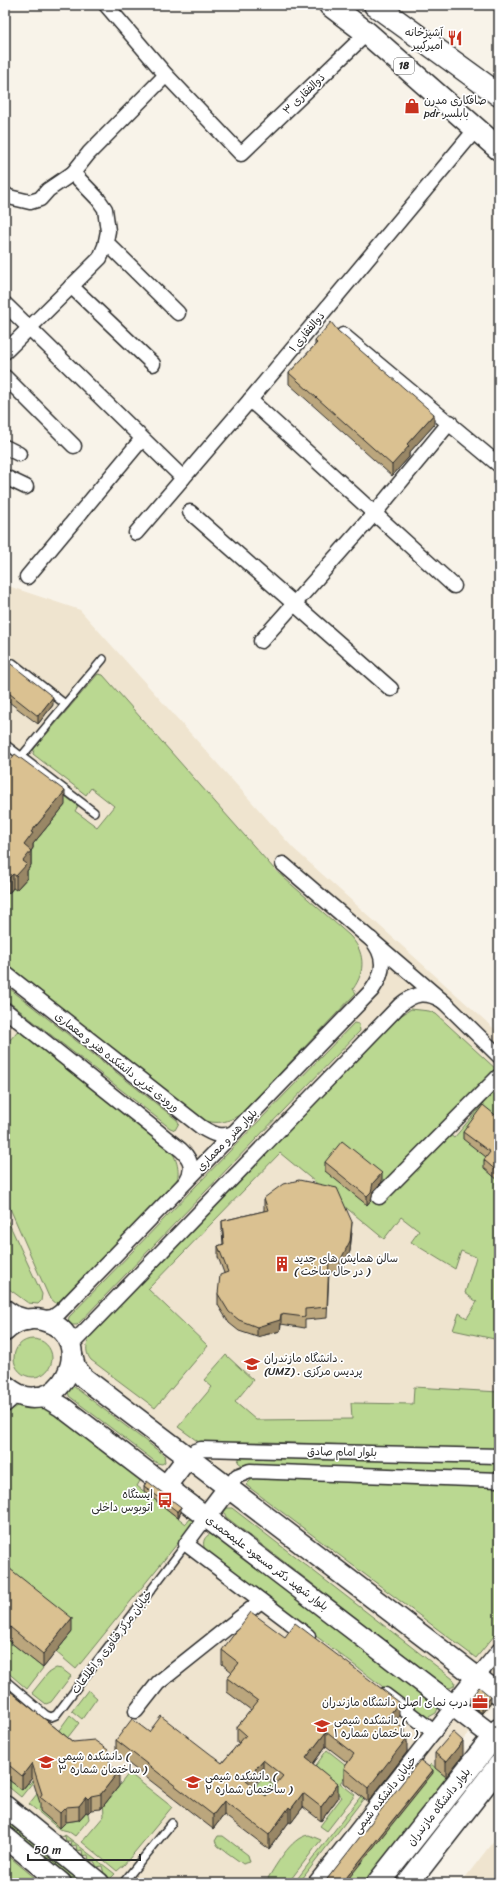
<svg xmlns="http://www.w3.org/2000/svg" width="504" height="1888" font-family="Sriracha,'Playpen Sans Arabic',sans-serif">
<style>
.built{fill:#efe4cf}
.green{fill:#bad891;stroke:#72825e}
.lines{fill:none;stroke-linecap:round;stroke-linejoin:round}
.service-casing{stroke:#2b2b2b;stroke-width:10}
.minor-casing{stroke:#2b2b2b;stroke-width:17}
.secondary-casing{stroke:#2b2b2b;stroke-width:23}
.primary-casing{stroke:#2b2b2b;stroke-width:25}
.trunk-casing{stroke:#2b2b2b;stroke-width:25}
.service{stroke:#fff;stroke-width:7}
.minor{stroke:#fff;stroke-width:14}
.secondary{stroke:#fff;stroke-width:20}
.primary{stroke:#fff;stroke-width:22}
.trunk{stroke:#fff;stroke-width:22}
.wall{fill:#bba67d;stroke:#2b2b2b;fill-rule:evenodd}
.shaded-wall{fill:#998766;stroke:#2b2b2b}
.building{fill:#dac191;stroke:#2b2b2b;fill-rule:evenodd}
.labels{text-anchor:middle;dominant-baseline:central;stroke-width:3.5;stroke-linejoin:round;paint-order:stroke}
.shield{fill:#fff;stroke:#6b6b6b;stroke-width:1}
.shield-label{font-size:10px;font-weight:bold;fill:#2b2b2b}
.poi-label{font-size:11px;fill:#2b2b2b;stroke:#fff;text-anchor:start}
.street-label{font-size:11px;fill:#2b2b2b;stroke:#fff}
</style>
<rect width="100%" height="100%" fill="#f8f3e9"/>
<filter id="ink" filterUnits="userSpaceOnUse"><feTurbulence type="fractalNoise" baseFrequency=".025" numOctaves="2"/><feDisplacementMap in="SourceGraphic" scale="8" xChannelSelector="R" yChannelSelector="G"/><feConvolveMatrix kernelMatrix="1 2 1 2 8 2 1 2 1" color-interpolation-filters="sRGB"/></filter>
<g filter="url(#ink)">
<g class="built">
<polygon points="5,585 80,610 293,848 499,1033 499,1695 463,1740 466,1757 363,1883 5,1883"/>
<polygon points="499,1834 499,1883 461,1883"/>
</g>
<g class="green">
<path d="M98 674 103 675 275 870 349 935C365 951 366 971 353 989L356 993 243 1112C227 1125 210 1126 192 1114L5 966V890L9 893 13 888 20 762 78 806 75 811 97 827 114 806 91 788 86 795 33 754 34 749Z"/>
<polygon points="5,985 177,1120 179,1123 175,1130 170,1128 5,999"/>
<path d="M411 1009 429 1011 436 1014 497 1070 449 1134 454 1138 499 1085V1340L453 1330 459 1313 467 1318 477 1302 465 1293 476 1257 461 1251 455 1269 411 1242 419 1231 401 1217 384 1239 280 1153 148 1289 208 1346 155 1408 91 1360C82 1349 89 1338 95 1327L388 1025 390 1026 402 1015Z"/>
<polygon points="354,1023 359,1024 360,1031 77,1325 70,1325 68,1321 69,1317"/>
<path d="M20 1028 170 1148C176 1158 182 1173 175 1184L60 1307 49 1297 5 1197V1046Z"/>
<polygon points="5,1215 42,1294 41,1301 38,1304 28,1303 5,1286"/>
<circle cx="33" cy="1358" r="19"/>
<polygon points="226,1355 253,1380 235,1402 256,1420 352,1419 351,1403 413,1404 414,1387 499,1392 499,1450 266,1442 200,1443 178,1427 212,1387 204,1380"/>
<polygon points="73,1386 164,1455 165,1462 162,1464 157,1463 69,1396 68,1390"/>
<polygon points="42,1401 143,1476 137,1486 186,1524 194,1514 198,1518 76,1669 56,1652 5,1579 5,1409 13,1405"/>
<polygon points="240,1456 499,1463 499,1474 243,1466 238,1462"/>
<polygon points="255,1478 499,1484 499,1630 476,1658 246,1485 251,1480"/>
<polygon points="227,1508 232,1508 453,1679 455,1682 454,1686 450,1688 446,1687 226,1517 224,1512"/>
<path d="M213 1533 439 1706 436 1713 427 1718 420 1715 208 1554C201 1546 202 1536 213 1533Z"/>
<polygon points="5,1638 43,1668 27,1689 5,1670"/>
<polygon points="56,1668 62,1669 71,1676 51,1702 46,1704 32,1693 48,1673"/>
<polygon points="5,1690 57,1733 70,1715 79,1723 61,1746"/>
<polygon points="88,1690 97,1698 82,1719 72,1711"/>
<polygon points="327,1750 351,1769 340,1783 355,1795 327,1831 320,1826 342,1797 311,1772"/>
<polygon points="431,1764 449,1779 363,1883 336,1883"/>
<polygon points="129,1773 172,1807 124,1865 117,1871 82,1842 104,1816 103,1800 106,1802"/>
<polygon points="5,1777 22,1790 28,1783 29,1784 32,1781 33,1782 21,1797 5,1784"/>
<polygon points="263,1777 282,1791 232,1815"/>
<polygon points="41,1789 60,1828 66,1822 79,1820 86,1812 88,1813 89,1819 75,1836 68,1831 59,1829 29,1804"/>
<polygon points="361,1796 364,1798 299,1883 294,1883"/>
<polygon points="5,1815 84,1883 70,1883 5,1829"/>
<polygon points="65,1835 115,1874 110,1879 104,1874 102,1866 97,1867 94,1861 89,1861 88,1855 83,1856 82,1850 77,1851 76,1845 72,1846 71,1841 66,1841 65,1836 61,1837"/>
<path d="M309 1835 321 1840 288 1883H265C274 1869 291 1836 309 1835Z"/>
<polygon points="218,1836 223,1836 248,1855 250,1862 243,1864 218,1846 215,1841"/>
<polygon points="5,1853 41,1883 5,1883"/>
</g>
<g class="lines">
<defs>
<g id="service">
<polyline points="13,663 65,704"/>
<polyline points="5,744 94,812"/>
<polyline points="21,757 103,659"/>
<polyline points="5,1680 46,1715 51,1717 56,1715 186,1544"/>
<polyline points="123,1883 172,1823"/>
</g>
<g id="minor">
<polyline points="166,75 241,154 367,33"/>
<polyline points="5,194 9,197 30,202 40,199 48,190 73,173"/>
<polyline points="106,242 178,313"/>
<polyline points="71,286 153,364"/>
<polyline points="5,304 183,478"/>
<polyline points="343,335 499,465"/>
<polyline points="5,352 100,258 105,246 108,231 105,209 98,199 73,173 89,153 166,75 106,5"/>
<polyline points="5,377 74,446"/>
<polyline points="250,400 454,586"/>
<polyline points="5,447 19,454"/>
<polyline points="5,477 26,487"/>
<polyline points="190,512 391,689"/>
<polyline points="136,533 250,400 476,129"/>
<polyline points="27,577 142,439"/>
<polyline points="261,641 374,514 450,422"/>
<polyline points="283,864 446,1004 499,1056"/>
<path d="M5 973 201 1127C212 1134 223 1139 235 1132"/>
<path d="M5 1010 181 1150C191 1159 194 1168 187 1180"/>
<polyline points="379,1197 499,1076"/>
<path d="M38 1319 53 1317 60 1312 372 990C385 972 386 956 371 939"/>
<path d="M71 1351 73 1343 77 1339 400 1005C414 993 426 991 441 1000"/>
<polyline points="5,1405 13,1398 28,1397"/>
<polyline points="188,1457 195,1451 201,1449 499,1456"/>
<polyline points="228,1488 237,1476 250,1471 499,1480"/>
<polyline points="206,1517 186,1544 308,1636"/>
<polyline points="477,1677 499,1650"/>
<polyline points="385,1695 434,1732"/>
<polyline points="136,1711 158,1683 261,1601"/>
<polyline points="315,1883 454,1706"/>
</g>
<g id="secondary">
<polyline points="5,1310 14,1316 27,1320"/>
<path d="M5 1331C15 1321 29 1317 42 1320 105 1336 56 1432 5 1385"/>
<polyline points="72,1355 75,1367 84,1378 499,1694"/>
<polyline points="37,1397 47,1398 62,1407 494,1737"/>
<polyline points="166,1486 188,1457"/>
<polyline points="206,1517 228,1488"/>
<polyline points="454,1706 477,1677"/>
<polyline points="5,1806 99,1883"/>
<polyline points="5,1837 61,1883"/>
</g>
<g id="primary">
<polyline points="378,1883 499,1730"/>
<polyline points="408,1883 499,1766"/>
</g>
<g id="trunk">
<polyline points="330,5 367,33 499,149"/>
<polyline points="375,5 499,95"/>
</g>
</defs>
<use href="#service" class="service-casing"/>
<use href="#minor" class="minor-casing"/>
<use href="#secondary" class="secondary-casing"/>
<use href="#primary" class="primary-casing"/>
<use href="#trunk" class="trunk-casing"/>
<use href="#service" class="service"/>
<use href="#minor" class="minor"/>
<use href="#secondary" class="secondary"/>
<use href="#primary" class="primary"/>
<use href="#trunk" class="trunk"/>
</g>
<g class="wall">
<polygon points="338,331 434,425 409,453 409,457 392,476 289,384 289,373 315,345 315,341"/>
<polygon points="5,664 53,705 38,724 5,699"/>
<polygon points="5,767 65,805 33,844 33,848 31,851 31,865 27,871 27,878 16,890 13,888 9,893 5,890"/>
<polygon points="499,1118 499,1181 484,1168 484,1160 486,1157 463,1139 463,1132"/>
<polygon points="325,1162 382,1182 373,1191 371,1200 367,1205 325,1171"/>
<polygon points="264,1198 352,1233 350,1251 340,1272 329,1272 327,1318 305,1320 305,1328 281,1324 280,1331 257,1337 239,1331 229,1323 218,1305 218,1294 224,1273 218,1257 218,1246 223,1244 222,1231 222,1221 264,1211"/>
<polygon points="144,1486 181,1512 178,1518 144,1491"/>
<polygon points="5,1565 72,1632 43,1668 5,1638"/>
<path d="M285 1637 399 1716 395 1722 405 1736 407 1752 368 1802 344 1783V1768L348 1763 326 1746 313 1764 338 1798 321 1821 303 1807 291 1823 289 1822 269 1849 224 1815 213 1829 116 1754V1740L149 1732 222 1763 239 1743 237 1742V1727L251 1710 227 1692V1678L232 1672 222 1664V1650ZM263 1774 276 1784 266 1796 254 1786Z"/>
<polygon points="5,1687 73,1742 110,1765 119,1786 101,1809 91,1810 88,1813 86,1812 79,1820 66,1822 60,1828 40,1811 40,1803 32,1778 22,1790 5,1777"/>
<polygon points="470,1699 491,1702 482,1713 470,1704"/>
<polygon points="435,1753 463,1755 446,1777 435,1768"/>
</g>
<g class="shaded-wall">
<polygon points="434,414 434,425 409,453 409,457 392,476 392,465 407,444"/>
<polygon points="53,697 53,705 38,724 38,716"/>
<polygon points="65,791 65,805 33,844 33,848 31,851 31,865 27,871 27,878 16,890 16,876 24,845 31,832"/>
<polygon points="13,874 13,888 9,893 9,878"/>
<polygon points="382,1173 382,1182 373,1191 371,1200 367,1205 367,1196 373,1183"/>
<polygon points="352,1222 350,1251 340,1272 340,1261"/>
<polygon points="281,1314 281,1324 280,1331 257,1337 257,1327"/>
<polygon points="181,1507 181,1512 178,1518 178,1512"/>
<polygon points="72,1618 72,1632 43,1668 43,1654"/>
<polygon points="491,1697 491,1702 482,1713 482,1708"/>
<polygon points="399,1702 399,1716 388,1731 388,1717"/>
<polygon points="405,1730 405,1740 407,1738 407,1752 368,1802 368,1788"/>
<polygon points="326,1732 326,1746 306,1773 306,1758"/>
<polygon points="463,1741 463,1755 446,1777 446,1762"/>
<polygon points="263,1760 263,1774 246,1795 246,1780"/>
<polygon points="32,1763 32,1778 22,1790 22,1776"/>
<polygon points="433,1770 433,1773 345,1883 342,1883"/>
<polygon points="119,1771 119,1786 101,1809 101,1794"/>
<polygon points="338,1784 338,1798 321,1821 321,1807"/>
<polygon points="303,1793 303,1807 291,1823 291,1809"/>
<polygon points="91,1796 91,1810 88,1813 88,1799"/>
<polygon points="86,1797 86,1812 79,1820 79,1806"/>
<polygon points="224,1801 224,1815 213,1829 213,1815"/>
<polygon points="66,1807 66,1822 60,1828 60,1813"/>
<polygon points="289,1807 289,1822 269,1849 269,1835"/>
</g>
<g class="building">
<polygon points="331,322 338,331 434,414 407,444 409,446 392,465 289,373 317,343 315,341"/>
<polygon points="7,661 53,697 38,716 5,690 5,664"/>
<polygon points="15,754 65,791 31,832 33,833 24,845 31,851 23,861 27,864 16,876 13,874 9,878 5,876 5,767"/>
<polygon points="483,1105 499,1118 499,1173 484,1160 490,1152 463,1132"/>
<polygon points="342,1141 382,1173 373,1183 371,1192 367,1196 325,1162"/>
<polygon points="299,1180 337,1188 352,1222 350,1241 340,1261 329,1261 327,1307 305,1309 305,1317 281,1314 280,1320 257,1327 239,1320 229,1312 218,1294 220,1275 228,1272 218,1246 224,1244 222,1221 268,1210 264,1198 283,1184"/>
<polygon points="147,1481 181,1507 178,1512 144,1486"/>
<polygon points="5,1565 72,1618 43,1654 5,1623"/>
<path d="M251 1612 285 1637 295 1623 399 1702 388 1717 405 1730 402 1734 407 1738 368 1788 344 1768 354 1754 326 1732 306 1758 338 1784 321 1807 303 1793 291 1809 289 1807 269 1835 224 1801 213 1815 116 1740 132 1719 149 1732 161 1716 222 1763 246 1735 237 1727 258 1701 227 1678 239 1663 222 1650ZM263 1760 283 1776 266 1796 246 1780Z"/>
<polygon points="5,1687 73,1742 94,1740 108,1750 110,1765 119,1771 101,1794 91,1796 88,1799 86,1797 79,1806 66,1807 60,1813 40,1797 42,1794 32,1763 22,1776 5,1762"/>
<polygon points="479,1687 491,1697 482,1708 470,1699"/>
<polygon points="453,1732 463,1741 446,1762 435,1753"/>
<polygon points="420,1760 433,1770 342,1883 324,1883"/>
</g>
</g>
<defs>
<symbol id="restaurant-bare" viewBox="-9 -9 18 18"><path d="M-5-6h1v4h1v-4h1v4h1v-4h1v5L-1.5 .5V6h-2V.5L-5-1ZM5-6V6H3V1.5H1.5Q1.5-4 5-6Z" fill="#c8321e" stroke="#fff" stroke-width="2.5" paint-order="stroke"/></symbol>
<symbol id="shop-bare" viewBox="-9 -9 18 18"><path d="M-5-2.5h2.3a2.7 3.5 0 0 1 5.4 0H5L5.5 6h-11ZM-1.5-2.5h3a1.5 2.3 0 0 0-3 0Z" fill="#c8321e" stroke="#fff" stroke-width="2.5" paint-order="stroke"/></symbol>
<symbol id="building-bare" viewBox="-9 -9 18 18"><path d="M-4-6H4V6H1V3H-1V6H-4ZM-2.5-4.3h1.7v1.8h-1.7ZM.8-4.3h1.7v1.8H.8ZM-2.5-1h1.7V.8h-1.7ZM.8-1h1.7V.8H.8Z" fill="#c8321e" stroke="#fff" stroke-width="2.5" paint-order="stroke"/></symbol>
<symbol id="university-bare" viewBox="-9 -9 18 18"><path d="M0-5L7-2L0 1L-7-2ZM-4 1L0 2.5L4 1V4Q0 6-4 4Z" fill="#c8321e" stroke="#fff" stroke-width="2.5" paint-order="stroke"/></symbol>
<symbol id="bus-bare" viewBox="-9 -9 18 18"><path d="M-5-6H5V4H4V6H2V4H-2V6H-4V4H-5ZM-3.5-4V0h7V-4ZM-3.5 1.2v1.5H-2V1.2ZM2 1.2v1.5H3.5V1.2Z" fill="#c8321e" stroke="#fff" stroke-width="2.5" paint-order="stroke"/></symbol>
<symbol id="office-bare" viewBox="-9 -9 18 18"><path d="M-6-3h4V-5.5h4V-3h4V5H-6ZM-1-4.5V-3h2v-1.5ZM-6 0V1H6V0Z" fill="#c8321e" stroke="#fff" stroke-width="2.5" paint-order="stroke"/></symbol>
</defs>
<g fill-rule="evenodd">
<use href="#restaurant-bare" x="444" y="27" width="22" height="22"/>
<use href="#shop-bare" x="401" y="95" width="22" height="22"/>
<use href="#building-bare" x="271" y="1253" width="22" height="22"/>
<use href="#university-bare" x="241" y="1353" width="22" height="22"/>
<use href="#bus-bare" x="154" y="1489" width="22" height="22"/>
<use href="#office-bare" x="469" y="1691" width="22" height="22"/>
<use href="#university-bare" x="311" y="1715" width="22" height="22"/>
<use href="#university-bare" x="35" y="1751" width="22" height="22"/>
<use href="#university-bare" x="182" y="1771" width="22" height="22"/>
</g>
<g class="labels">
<rect class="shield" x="394" y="58" width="20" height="16" rx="3"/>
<g class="shield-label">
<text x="404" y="66">18</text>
</g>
<g class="poi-label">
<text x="443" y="32" text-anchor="end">آشپزخانه<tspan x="443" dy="13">امیرکبیر</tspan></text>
<text x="424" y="100">صافکاری مدرن<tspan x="424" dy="13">pdr بابلسر</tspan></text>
<text x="294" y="1258">سالن همایش های جدید<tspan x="294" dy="13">( در حال ساخت )</tspan></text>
<text x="264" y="1358">دانشگاه مازندران .<tspan x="264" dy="13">(UMZ) . پردیس مرکزی</tspan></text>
<text x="153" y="1494" text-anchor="end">ایستگاه<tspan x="153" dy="13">اتوبوس داخلی</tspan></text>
<text x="468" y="1702" text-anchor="end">درب نمای اصلی دانشگاه مازندران</text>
<text x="334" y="1720">دانشکده شیمی (<tspan x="334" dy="13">ساختمان شماره ۱ )</tspan></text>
<text x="58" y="1756">دانشکده شیمی (<tspan x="58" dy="13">ساختمان شماره ۳ )</tspan></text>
<text x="205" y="1776">دانشکده شیمی (<tspan x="205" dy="13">ساختمان شماره ۲ )</tspan></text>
</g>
<g class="street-label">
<text transform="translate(304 94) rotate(-44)">ذوالفقاری ۳</text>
<text transform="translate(307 332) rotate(-50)">ذوالفقاری ۱</text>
<text transform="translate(117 1062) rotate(38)">ورودی غربی دانشکده هنر و معماری</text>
<text transform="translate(227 1140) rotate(-46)">بلوار هنر و معماری</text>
<text transform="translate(342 1452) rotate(1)">بلوار امام صادق</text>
<text transform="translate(267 1563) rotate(37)">بلوار شهید دکتر مسعود علیمحمدی</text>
<text transform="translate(112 1642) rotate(-53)">خیابان مرکز فناوری و اطلاعات</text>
<text transform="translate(385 1795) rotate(-52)">خیابان دانشکده شیمی</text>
<text transform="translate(439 1807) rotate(-52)">بلوار دانشگاه مازندران</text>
</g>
</g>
<rect width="504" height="1888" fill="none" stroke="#fff" stroke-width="20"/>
<rect x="10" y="10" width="484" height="1868" fill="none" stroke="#2b2b2b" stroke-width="1.5" filter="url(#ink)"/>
<path d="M28 1854v6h112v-6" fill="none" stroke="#2b2b2b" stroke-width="2"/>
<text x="34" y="1854" font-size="12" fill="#2b2b2b" stroke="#ffffff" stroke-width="3" paint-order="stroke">50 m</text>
</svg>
